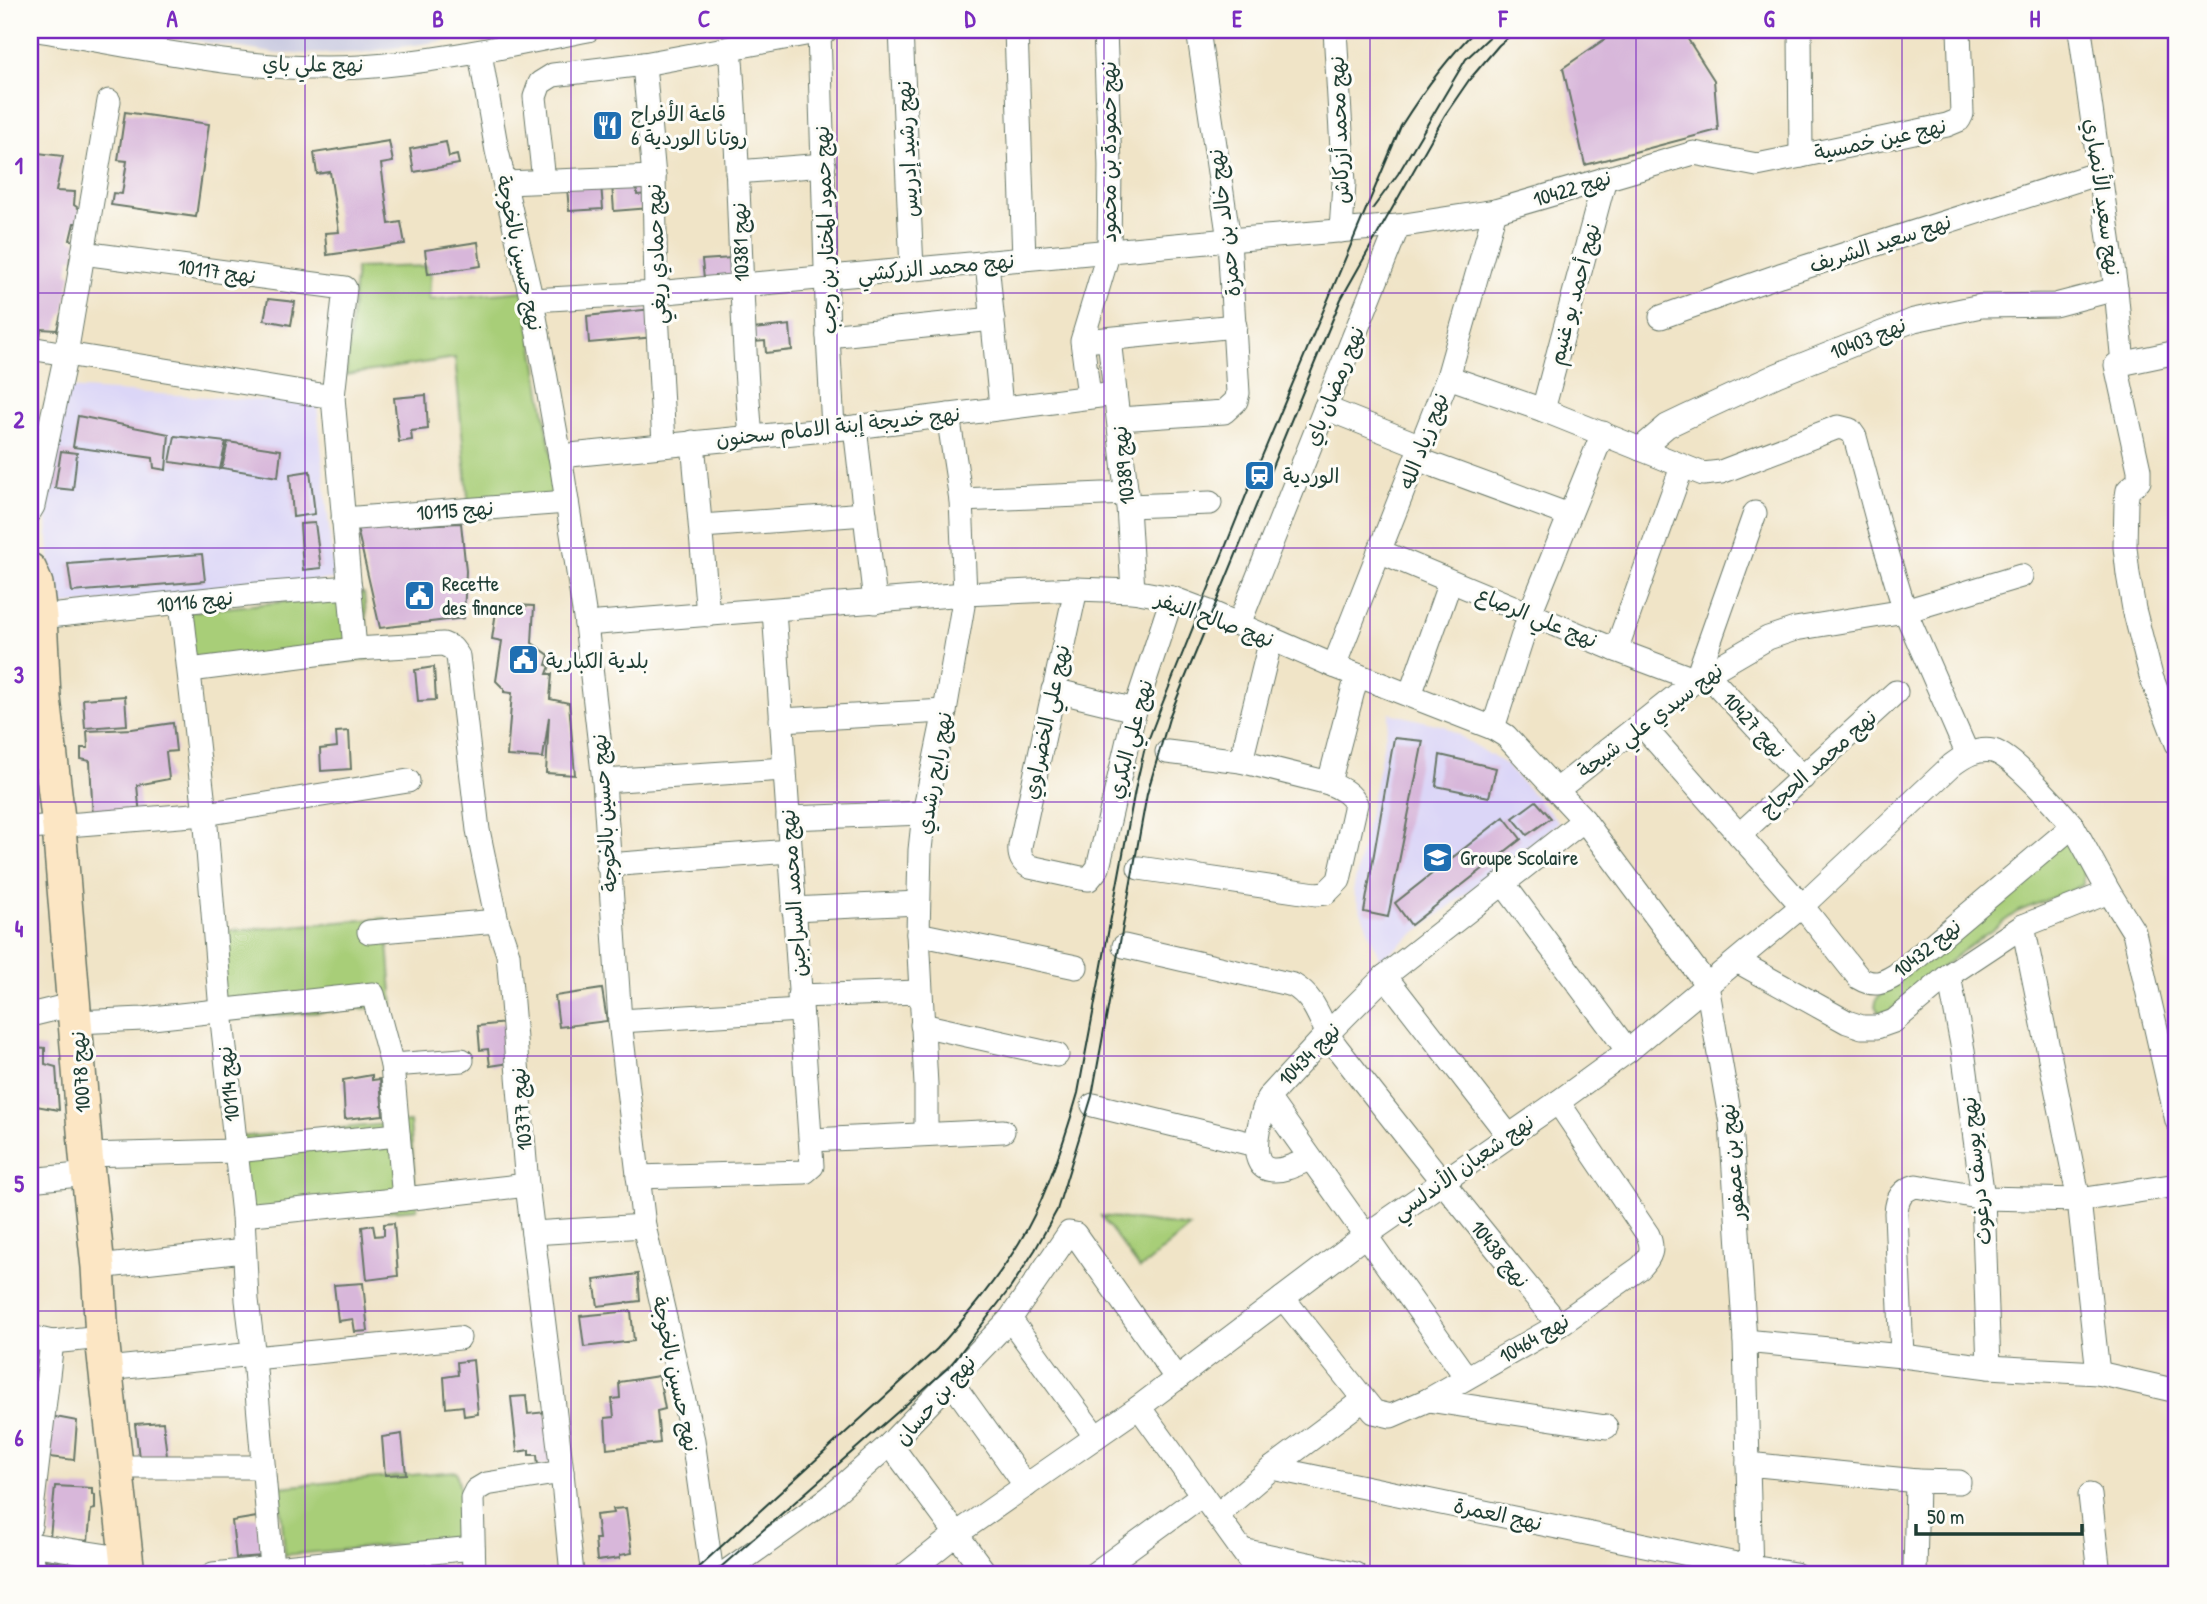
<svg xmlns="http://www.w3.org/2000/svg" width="2207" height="1604" font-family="'Patrick Hand','Playpen Sans Arabic',sans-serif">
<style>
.built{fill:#dbd6f7}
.industrial{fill:#c1c2dd}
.green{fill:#a8ce78;stroke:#648656;stroke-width:2}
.building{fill:#d8b7da}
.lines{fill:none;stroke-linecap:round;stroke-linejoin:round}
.street-casing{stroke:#687767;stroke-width:25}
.secondary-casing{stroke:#687767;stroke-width:36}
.street{stroke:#fff;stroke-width:23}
.secondary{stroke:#fce6c4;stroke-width:33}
.tram{stroke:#1f3d34;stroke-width:2}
.grid{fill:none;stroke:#7b2cbf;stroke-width:2;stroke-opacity:0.55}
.labels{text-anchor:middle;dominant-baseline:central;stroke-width:6;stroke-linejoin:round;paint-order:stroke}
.street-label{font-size:21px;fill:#1f3d34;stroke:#fdfcf7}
.poi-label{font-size:21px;fill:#1f3d34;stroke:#fdfcf7;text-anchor:start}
.neatline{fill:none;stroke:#7b2cbf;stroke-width:2.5}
.grid-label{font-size:23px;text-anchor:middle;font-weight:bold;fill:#7b2cbf}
</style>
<rect width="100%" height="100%" fill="#fdfcf7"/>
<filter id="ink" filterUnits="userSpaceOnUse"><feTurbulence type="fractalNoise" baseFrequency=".0143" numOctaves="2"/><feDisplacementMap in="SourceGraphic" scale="14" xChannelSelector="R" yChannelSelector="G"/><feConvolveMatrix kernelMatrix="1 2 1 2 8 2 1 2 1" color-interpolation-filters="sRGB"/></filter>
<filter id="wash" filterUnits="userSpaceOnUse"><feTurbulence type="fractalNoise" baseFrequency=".00686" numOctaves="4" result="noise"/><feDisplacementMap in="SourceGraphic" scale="28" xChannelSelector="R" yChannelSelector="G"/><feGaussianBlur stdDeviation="1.57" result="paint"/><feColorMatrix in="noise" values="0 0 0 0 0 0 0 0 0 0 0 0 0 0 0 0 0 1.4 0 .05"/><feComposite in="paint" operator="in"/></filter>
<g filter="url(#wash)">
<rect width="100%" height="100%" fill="#f0e4c7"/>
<g class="built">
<polygon points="66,388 317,404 334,579 52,606 46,503"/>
<polygon points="1390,713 1444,726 1505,764 1559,822 1380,960 1353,891"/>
</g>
<polygon class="industrial" points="129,30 505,30 477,36 359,53 278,54"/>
<g class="green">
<polygon points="431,266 429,300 524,291 561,511 470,518 455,358 346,375 356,268"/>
<polygon points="364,593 370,659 185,679 178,613"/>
<polygon points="2071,835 2083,856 2083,885 2017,912 1959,954 1888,1012 1880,1013 1875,1006 1877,998"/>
<polygon points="386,918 393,1006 215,1021 208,933"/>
<polygon points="410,1122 417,1209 235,1224 228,1138"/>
<polygon points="1101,1216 1190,1227 1140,1269"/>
<polygon points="456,1471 471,1538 285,1555 279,1487"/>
</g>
<g id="blocks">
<g class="building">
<polygon points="1618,30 1682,30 1714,80 1718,130 1585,165 1563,68"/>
<polygon points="125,112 209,124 196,217 111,205 113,193 122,194 127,161 118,160"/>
<polygon points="389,141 393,162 381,164 389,224 401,222 405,244 327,255 325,233 339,232 330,172 317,174 314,153"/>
<polygon points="446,142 449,157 457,155 459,164 414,172 410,149"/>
<polygon points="38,153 63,156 56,191 75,192 74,205 81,210 80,223 74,223 70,240 77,241 74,258 70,258 68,273 71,274 64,314 61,314 57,330 41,329 40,337 30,336 30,187 32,187"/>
<polygon points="636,182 637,195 649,194 650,208 614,211 612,184"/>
<polygon points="601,184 603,209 569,211 567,187"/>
<polygon points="478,242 481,266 428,274 425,250"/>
<polygon points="732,258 734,276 704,279 702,260"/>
<polygon points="268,299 295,302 291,325 264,320"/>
<polygon points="652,309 655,337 589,343 587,316"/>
<polygon points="790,325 792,350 766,353 765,341 754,342 753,329"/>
<polygon points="426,395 428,429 411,431 412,440 399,442 394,398"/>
<polygon points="78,416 169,434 166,470 154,468 153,458 73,447"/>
<polygon points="30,429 43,431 30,482"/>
<polygon points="175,436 226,442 220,469 170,462"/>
<polygon points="228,442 281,450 278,477 222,468"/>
<polygon points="61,451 77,453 73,490 55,488"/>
<polygon points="310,471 315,514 293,517 290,474"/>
<polygon points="315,523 321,568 303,570 300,524"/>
<polygon points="461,523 466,571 464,618 380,628 357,528"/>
<polygon points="202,554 205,581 72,592 68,564"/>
<polygon points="497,604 534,606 532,643 549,655 546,665 550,666 547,674 552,674 550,699 569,703 575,775 546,773 549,717 543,758 507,756 512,693 504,692 504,689 496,681 502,641 492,639"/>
<polygon points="434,667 436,700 418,701 415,670"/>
<polygon points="125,696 127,725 85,728 83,699"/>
<polygon points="173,723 176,751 166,752 169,779 137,785 140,816 93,820 90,761 81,759 81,748 88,748 87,731 132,729"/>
<polygon points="349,731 351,769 321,771 320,749 337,747 336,732"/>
<polygon points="1394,738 1423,741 1388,917 1364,912"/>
<polygon points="1440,755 1496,768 1489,797 1436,786"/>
<polygon points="1536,801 1551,818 1527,835 1513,818"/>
<polygon points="1504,817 1521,839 1411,925 1395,903"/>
<polygon points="602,989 607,1021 559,1027 555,996"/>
<polygon points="506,1023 510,1063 490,1066 488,1049 480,1050 478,1026"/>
<polygon points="34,1047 45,1048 45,1064 56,1067 59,1110 30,1105 30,1050 33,1051"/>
<polygon points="372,1075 372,1080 380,1079 383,1115 345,1119 343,1080"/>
<polygon points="394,1223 398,1276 367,1280 362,1227 373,1225 375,1236 384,1235 384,1224"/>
<polygon points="638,1274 640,1301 598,1306 594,1280"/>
<polygon points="363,1283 368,1331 355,1332 353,1319 338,1321 334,1285"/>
<polygon points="631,1311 634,1341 584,1347 580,1316"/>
<polygon points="473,1360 478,1414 464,1416 463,1406 446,1408 444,1377 458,1375 457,1362"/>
<polygon points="659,1376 665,1409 657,1411 660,1443 607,1449 605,1418 614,1417 612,1399 620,1398 619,1382"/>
<polygon points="526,1396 528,1414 546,1412 555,1463 538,1465 537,1455 529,1455 529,1450 517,1452 511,1397"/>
<polygon points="45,1415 77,1421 74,1460 41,1456"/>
<polygon points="163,1422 167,1456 139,1458 135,1424"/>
<polygon points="402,1434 406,1474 385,1475 382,1437"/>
<polygon points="55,1486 92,1488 92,1494 95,1495 95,1509 91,1510 88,1541 50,1537"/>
<polygon points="626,1508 632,1553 620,1555 620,1558 597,1561 595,1539 599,1539 596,1515 614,1513 613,1509"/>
<polygon points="257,1517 263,1556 236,1558 232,1521"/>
<polygon points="45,1560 77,1565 77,1567 100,1572 100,1574 43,1574"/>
</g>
</g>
</g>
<g filter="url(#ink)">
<use href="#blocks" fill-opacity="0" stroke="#687767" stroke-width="2"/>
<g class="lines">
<defs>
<g id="street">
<path d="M37 30C143 47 253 74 361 67 438 62 512 45 588 30"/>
<polyline points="901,30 912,269"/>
<polyline points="1016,30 1024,259"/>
<polyline points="1335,30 1344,183 1341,231"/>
<polyline points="1800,30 1801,156 1947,125 1959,120 1962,114 1959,30"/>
<polyline points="2080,30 2116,289 2123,364"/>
<polyline points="819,31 828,336 833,428"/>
<path d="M730 48C741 177 739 307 751 437"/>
<polyline points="480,53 497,151 533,306 560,456 586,624 604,781 620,1021 644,1226 693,1440 712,1574"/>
<polyline points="644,64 654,177 656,293 664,444"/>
<polyline points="737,172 824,165"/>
<polyline points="544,181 535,97 540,83 553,75 644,64 827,30"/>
<polyline points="506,183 654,177"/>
<polyline points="987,262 1001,407"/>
<polyline points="532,300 656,293 1229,240 1398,226 1495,211 1694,153 1757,165 1801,156"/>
<polyline points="1661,317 1780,275 2099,173"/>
<polyline points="828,336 993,319"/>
<polyline points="1109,339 1128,506 1133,591"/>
<polyline points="1095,340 1235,326"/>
<polyline points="30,348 66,354 109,101"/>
<polyline points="2177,352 2116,365 2139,470 2139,481 2128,490 2126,502 2125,547 2128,574 2134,609 2151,676 2177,744"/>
<polyline points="1448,377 1543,410 1703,474 1721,472 1838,427 1850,430 1855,437 1879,526 1905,611 1967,753"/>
<polyline points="1089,396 1082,341 1109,251 1110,166 1105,30"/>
<polyline points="333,397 355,649"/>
<polyline points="1325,408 1421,446"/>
<polyline points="1543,410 1605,178"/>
<polyline points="1119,419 1224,412 1236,401 1238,393 1229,240 1198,30"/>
<polyline points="855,427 875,602"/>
<polyline points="693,442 708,615"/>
<polyline points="1640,449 1667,426 1688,416 1777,375 1914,320 1981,306 2055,305 2116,289"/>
<polyline points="560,456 855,427 1115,394"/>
<polyline points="1417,459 1569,515"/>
<polyline points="961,500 1127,493"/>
<polyline points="1128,506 1210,503"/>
<polyline points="30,511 33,506 66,354 333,397 345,288 83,253"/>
<polyline points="343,519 567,502"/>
<polyline points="702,526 865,514"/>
<polyline points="1379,551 1616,650 1696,680 1755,513"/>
<path d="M1076 589 1020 846C1019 857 1022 862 1030 867L1081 878 1089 879 1098 868 1135 710 1172 598"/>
<polyline points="181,602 205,814 221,1011 243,1215 247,1300 254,1358 272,1567"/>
<polyline points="40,617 257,594 350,587"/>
<polyline points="586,624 965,594 1076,589 1133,591 1172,598 1212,613 1334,666 1493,728 1506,736 1584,820 1707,985 1731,1123 1745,1341 1748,1464"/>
<polyline points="1239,624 1398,226"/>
<polyline points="1616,650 1682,467"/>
<polyline points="1334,666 1448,377 1495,211"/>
<polyline points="190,670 355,649 443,644 452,648 458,656 478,830 497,921 508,954 527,1185 562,1472 572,1574"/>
<polyline points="1706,673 1803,778"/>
<polyline points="1053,690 1135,710"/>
<polyline points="1410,695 1450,582"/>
<polyline points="781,720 945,711"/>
<polyline points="1493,728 1530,613 1603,433"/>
<polyline points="1167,752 1241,761 1329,783 1357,675"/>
<polyline points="1241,761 1271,639"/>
<polyline points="604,781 784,769"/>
<polyline points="1557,790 1696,680 1768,638 1795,629 1905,611 2021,576"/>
<polyline points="788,818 924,813"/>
<polyline points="2073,826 2109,892"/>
<polyline points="30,828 205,814 408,781"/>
<polyline points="1739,835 1896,692"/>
<polyline points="608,865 790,851"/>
<path d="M1139 868 1316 894 1326 893 1339 880 1356 804C1350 792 1341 789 1329 783"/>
<polyline points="1503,883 1628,1051"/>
<polyline points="793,909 918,903"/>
<polyline points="2023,926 2079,1200 2098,1373"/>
<polyline points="369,932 497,921"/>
<polyline points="918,934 1076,967"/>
<path d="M1124 946 1293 985C1320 1001 1319 1026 1338 1049 1410 1142 1484 1234 1559 1325"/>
<polyline points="1737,961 1847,1022 1862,1027 1877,1027 1894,1021 1949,975 2023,926 2109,892 2134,932 2177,1121"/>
<polyline points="1949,975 1963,1050 1983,1198 1989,1367"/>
<polyline points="1385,976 1509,1136"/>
<polyline points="799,996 919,992"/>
<polyline points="30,1015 75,1004"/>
<polyline points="620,1021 800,1010"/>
<polyline points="76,1022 143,1019 373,994 392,1065 404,1199 527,1185"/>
<polyline points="922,1025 1057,1055"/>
<polyline points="392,1065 462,1060"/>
<path d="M1268 1098C1262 1113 1243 1169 1273 1170 1285 1171 1299 1163 1310 1159"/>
<polyline points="1093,1105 1256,1145"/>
<polyline points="926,1133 926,1085 918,934 920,850 924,813 945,711 965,594 961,500 948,415"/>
<polyline points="811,1140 1003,1131"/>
<polyline points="86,1155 235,1151 398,1135"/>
<polyline points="638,1177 805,1172 812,1166 774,610"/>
<polyline points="30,1180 88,1174"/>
<polyline points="243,1215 404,1199"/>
<polyline points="533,1233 644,1226"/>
<polyline points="98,1267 244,1251"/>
<path d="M1283 1298 1374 1412 1391 1416 1428 1400 1559 1325 1640 1268C1651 1257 1654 1249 1648 1235L1558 1102"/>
<polyline points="1010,1319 1096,1437"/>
<polyline points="30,1337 52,1342 102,1337"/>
<polyline points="1745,1341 1902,1356 1989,1367 2098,1373 2177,1391"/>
<path d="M1902 1356 1896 1213C1897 1198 1902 1190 1916 1186L1983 1198 2079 1200 2177 1185"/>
<polyline points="254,1358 459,1338"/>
<polyline points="106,1369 254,1354"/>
<polyline points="1466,1377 1268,1098 1326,1035 1385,976 1584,820"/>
<polyline points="950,1380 1026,1486"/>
<polyline points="1428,1400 1606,1427"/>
<polyline points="1139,1407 1259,1574"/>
<polyline points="117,1467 263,1467"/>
<polyline points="1272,1468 1363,1400"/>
<polyline points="2090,1495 2099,1574"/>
<polyline points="1217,1515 1272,1468 1751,1567 1795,1574"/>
<polyline points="30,1526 52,1342"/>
<polyline points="30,1544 108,1556"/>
<polyline points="1242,1550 1355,1574"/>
<polyline points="30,1551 36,1574"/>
<polyline points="213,1574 473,1548"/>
<polyline points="474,1574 472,1498 476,1490 486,1484 562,1472"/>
<polyline points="723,1574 829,1498 890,1444"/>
<path d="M906 1574 955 1535 1139 1407 1366 1235 1558 1102 1628 1051 1802 906 1952 765C1964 756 1977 748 1993 751 2013 756 2059 809 2073 826L1896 975C1883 983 1874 987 1859 978L1802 906 1641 724"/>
<polyline points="986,1574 890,1444 1010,1319 1069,1233 1075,1234 1177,1379"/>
<polyline points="1094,1574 1202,1495"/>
<polyline points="1751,1574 1748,1464 1917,1481"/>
<polyline points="1915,1574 1917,1481 1959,1482"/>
</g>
<polyline id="secondary" points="30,570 36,584 40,617 44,698 59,827 86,1155 98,1267 102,1337 128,1574"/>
</defs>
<use href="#street" class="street-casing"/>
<use href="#secondary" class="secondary-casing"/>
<use href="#street" class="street"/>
<use href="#secondary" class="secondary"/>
<g class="tram">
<polyline points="1373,208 1398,174 1466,59 1497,30"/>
<path d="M691 1574 937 1349C967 1316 996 1281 1019 1243 1044 1203 1065 1139 1078 1093L1135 790 1144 751 1159 712 1255 473 1401 126C1423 91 1446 59 1476 30"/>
<polyline points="713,1574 950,1366 1011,1287 1035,1250 1057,1210 1092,1096 1147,794 1170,715 1341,299 1445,115 1469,80 1499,45 1517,30"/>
</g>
</g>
</g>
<path class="grid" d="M305 30V1574M571 30V1574M837 30V1574M1104 30V1574M1370 30V1574M1636 30V1574M1902 30V1574M30 293H2177M30 548H2177M30 802H2177M30 1056H2177M30 1311H2177"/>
<defs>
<symbol id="restaurant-square" viewBox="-11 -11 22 22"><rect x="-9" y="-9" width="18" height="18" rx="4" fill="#1f6fb2" stroke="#fdfcf7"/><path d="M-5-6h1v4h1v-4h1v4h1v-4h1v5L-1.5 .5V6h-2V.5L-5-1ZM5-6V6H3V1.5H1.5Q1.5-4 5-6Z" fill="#fff"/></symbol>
<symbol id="station-square" viewBox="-11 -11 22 22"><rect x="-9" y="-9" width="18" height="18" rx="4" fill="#1f6fb2" stroke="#fdfcf7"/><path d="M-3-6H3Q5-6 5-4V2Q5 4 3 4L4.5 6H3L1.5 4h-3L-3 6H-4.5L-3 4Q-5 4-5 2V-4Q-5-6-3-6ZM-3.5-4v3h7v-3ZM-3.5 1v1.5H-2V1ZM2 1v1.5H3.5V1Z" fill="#fff"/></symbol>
<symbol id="civic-square" viewBox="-11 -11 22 22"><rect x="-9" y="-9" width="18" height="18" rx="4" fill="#1f6fb2" stroke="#fdfcf7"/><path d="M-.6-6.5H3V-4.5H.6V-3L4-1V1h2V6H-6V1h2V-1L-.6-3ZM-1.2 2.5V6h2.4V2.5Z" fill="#fff"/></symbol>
<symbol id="school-square" viewBox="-11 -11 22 22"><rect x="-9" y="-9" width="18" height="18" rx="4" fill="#1f6fb2" stroke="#fdfcf7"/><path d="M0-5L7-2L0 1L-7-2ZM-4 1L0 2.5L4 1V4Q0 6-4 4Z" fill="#fff"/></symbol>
</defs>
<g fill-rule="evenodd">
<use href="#restaurant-square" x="590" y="108" width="35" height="35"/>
<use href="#station-square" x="1242" y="458" width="35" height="35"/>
<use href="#civic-square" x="402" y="578" width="35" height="35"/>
<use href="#civic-square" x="506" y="642" width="35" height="35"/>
<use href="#school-square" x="1420" y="840" width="35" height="35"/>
</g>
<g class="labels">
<g class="street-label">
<text transform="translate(313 64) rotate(1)">نهج علي باي</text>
<text transform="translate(1339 130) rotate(-92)">نهج محمد أزركاش</text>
<text transform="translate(1880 139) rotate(-12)">نهج عين خمسية</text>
<text transform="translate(907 149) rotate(-93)">نهج رشيد إدريس</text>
<text transform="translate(1108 152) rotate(-90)">نهج حمودة بن محمود</text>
<text transform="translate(1572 188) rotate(-17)">نهج 10422</text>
<text transform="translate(2103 197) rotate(82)">نهج سعيد الأنصاري</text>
<text transform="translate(1224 223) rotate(-97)">نهج خالد بن حمزة</text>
<text transform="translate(825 230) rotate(-92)">نهج حمود المختار بن رجب</text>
<text transform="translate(740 242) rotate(-92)">نهج 10381</text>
<text transform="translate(1880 243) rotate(-18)">نهج سعيد الشريف</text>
<text transform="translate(520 253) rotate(78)">نهج حسين بالخوجة</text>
<text transform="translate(656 254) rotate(-92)">نهج حمادي ريغي</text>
<text transform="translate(936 267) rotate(-5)">نهج محمد الزركشي</text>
<text transform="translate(217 271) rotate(8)">نهج 10117</text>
<text transform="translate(1574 294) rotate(-75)">نهج أحمد بو غنيم</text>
<text transform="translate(1868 338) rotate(-22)">نهج 10403</text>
<text transform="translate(1334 386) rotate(-68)">نهج رمضان باي</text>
<text transform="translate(838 426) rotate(-6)">نهج خديجة إبنة الامام سحنون</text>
<text transform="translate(1423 441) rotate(-69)">نهج زياد الله</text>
<text transform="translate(1123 465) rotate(-96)">نهج 10389</text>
<text transform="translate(455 510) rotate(-4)">نهج 10115</text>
<text transform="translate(195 601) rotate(-6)">نهج 10116</text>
<text transform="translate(1537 617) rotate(22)">نهج علي الرصاع</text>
<text transform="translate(1215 619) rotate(20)">نهج صالح النيفر</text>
<text transform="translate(1650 720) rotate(-37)">نهج سيدي علي شيحة</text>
<text transform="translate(1046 722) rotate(-78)">نهج علي الخضراوي</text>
<text transform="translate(1754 725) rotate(47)">نهج 10427</text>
<text transform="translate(1130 739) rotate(-75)">نهج علي البكري</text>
<text transform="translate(1818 763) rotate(-42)">نهج محمد الحجاج</text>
<text transform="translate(934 773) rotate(-80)">نهج رابح رشدي</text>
<text transform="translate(604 813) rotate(-94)">نهج حسين بالخوجة</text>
<text transform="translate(793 893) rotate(-94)">نهج محمد السراجين</text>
<text transform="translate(1927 948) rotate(-39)">نهج 10432</text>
<text transform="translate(1309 1054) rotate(-46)">نهج 10434</text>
<text transform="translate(80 1072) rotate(-94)">نهج 10078</text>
<text transform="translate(228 1084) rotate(-96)">نهج 10114</text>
<text transform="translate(521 1109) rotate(-95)">نهج 10377</text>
<text transform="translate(1732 1162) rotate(-95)">نهج بن عصفور</text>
<text transform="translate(1463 1167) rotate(-35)">نهج شعبان الأندلسي</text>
<text transform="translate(1976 1171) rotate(-96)">نهج يوسف درغوث</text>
<text transform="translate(1500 1254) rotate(51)">نهج 10438</text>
<text transform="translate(1534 1338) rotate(-31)">نهج 10464</text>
<text transform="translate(676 1374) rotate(78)">نهج حسين بالخوجة</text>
<text transform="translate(935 1400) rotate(-49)">نهج بن حسان</text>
<text transform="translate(1498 1514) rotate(12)">نهج العمرة</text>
</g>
<g class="poi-label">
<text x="631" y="113">قاعة الأفراح<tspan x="631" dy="24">روتانا الوردية 6</tspan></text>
<text x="1283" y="475">الوردية</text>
<text x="442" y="583">Recette<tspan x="442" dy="24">des finance</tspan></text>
<text x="546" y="660">بلدية الكبارية</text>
<text x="1460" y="857">Groupe Scolaire</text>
</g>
</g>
<rect width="2207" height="1604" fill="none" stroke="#fdfcf7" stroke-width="77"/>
<path d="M1916 1524v10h166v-10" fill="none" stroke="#1f3d34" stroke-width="3.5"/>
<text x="1927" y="1524" font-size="21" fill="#1f3d34" stroke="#fdfcf7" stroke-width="5" paint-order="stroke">50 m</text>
<rect x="38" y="38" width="2130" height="1528" class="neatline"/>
<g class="grid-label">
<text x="172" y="27">A</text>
<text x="438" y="27">B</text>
<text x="704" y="27">C</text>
<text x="970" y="27">D</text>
<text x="1237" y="27">E</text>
<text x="1503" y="27">F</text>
<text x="1769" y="27">G</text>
<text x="2035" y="27">H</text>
<text x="19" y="174">1</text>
<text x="19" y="428">2</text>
<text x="19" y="683">3</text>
<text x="19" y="937">4</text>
<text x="19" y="1192">5</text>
<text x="19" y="1446">6</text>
</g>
</svg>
